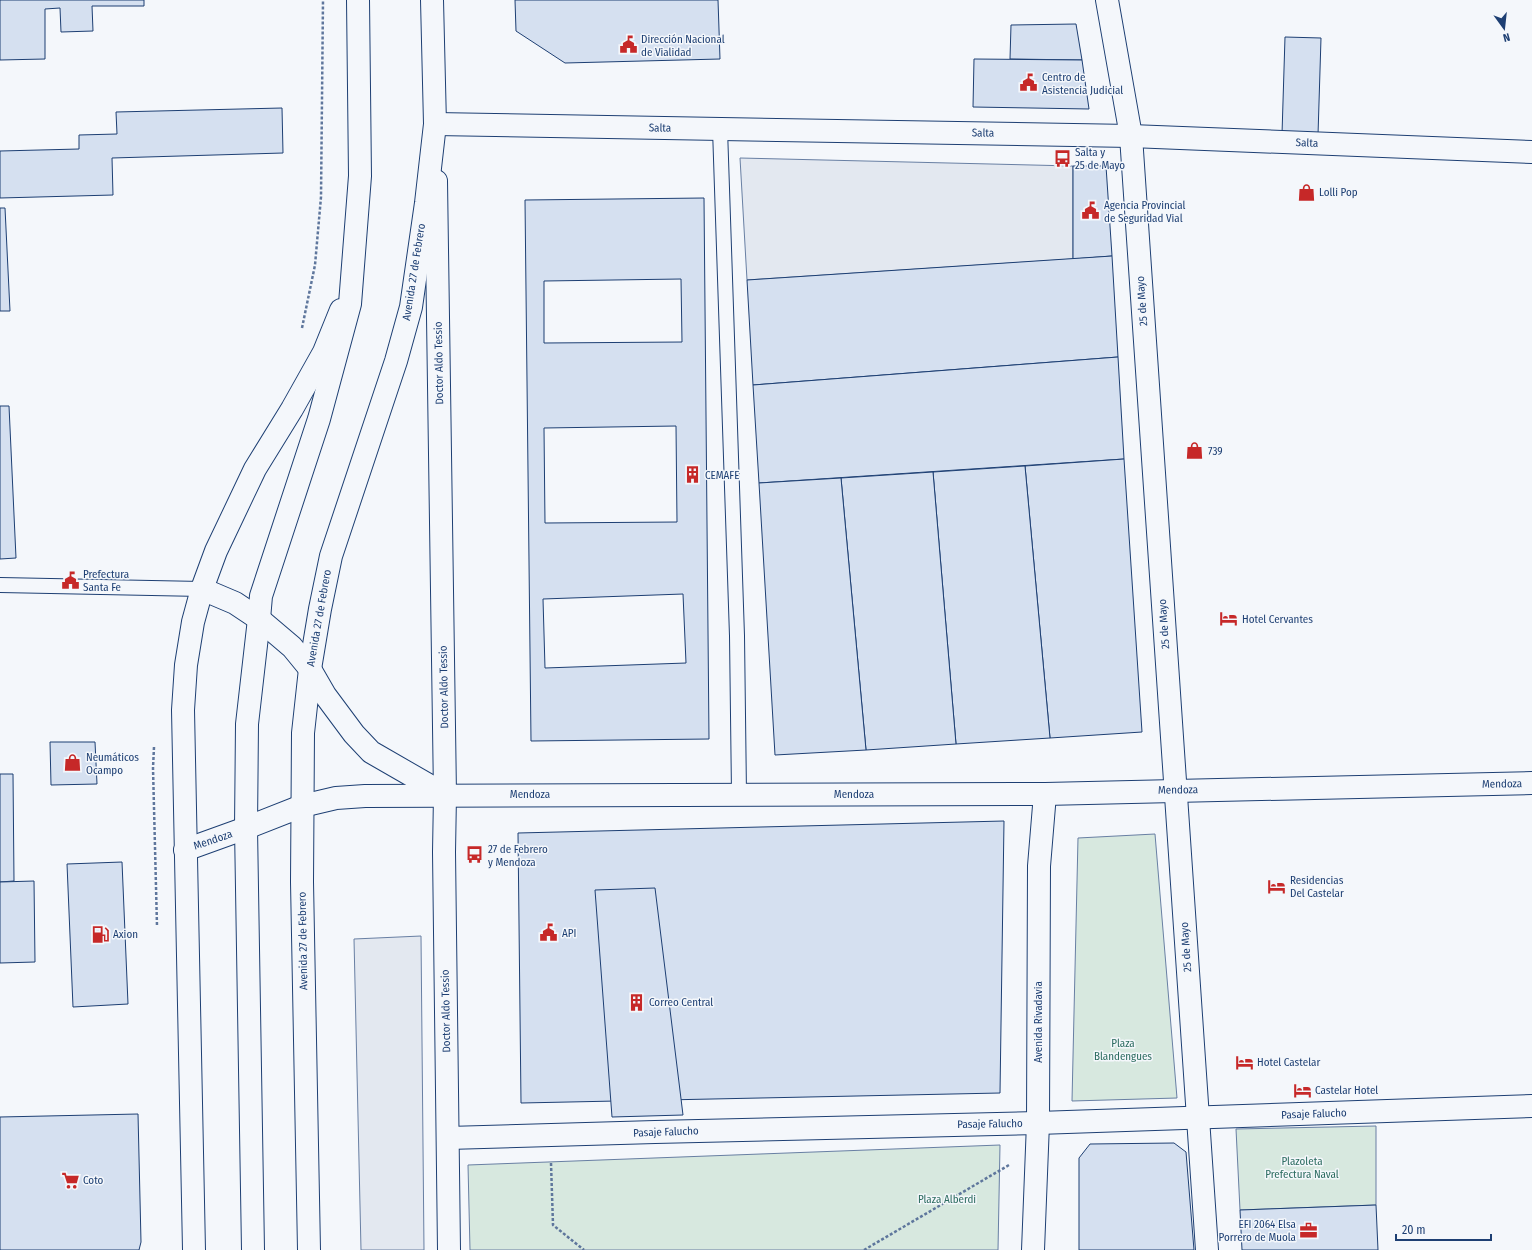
<svg xmlns="http://www.w3.org/2000/svg" width="1532" height="1250" font-family="'Fira Sans Condensed',sans-serif">
<style>
.green{fill:#d7e8df;stroke:#687fa3}
.parking{fill:#e3e8f0;stroke:#687fa3}
.building{fill:#d5e0f0;stroke:#1d3f73;fill-rule:evenodd}
.lines{fill:none;stroke-linecap:round;stroke-linejoin:round}
.lane-casing{stroke:#1d3f73;stroke-width:16}
.street-casing{stroke:#1d3f73;stroke-width:24}
.secondary-casing{stroke:#1d3f73;stroke-width:24}
.highway-casing{stroke:#1d3f73;stroke-width:24}
.path{stroke:#5e769c;stroke-width:2.5;stroke-dasharray:3 2;stroke-linecap:butt}
.lane{stroke:#f4f7fb;stroke-width:14}
.street{stroke:#f4f7fb;stroke-width:22}
.secondary{stroke:#f4f7fb;stroke-width:22}
.highway{stroke:#f4f7fb;stroke-width:22}
.labels{text-anchor:middle;dominant-baseline:central;stroke-width:3;stroke-linejoin:round;paint-order:stroke}
.poi-label{font-size:11px;fill:#1d3f73;stroke:#f4f7fb;text-anchor:start}
.street-label{font-size:11px;fill:#1d3f73;stroke:#f4f7fb}
.park-label{font-size:11px;fill:#2c6c60;stroke:#f4f7fb}
</style>
<rect width="100%" height="100%" fill="#f4f7fb"/>
<g class="green">
<polygon points="1155,834 1177,1098 1072,1101 1078,838"/>
<polygon points="1376,1126 1376,1205 1240,1210 1236,1129"/>
<polygon points="1000,1145 998,1250 470,1250 468,1165"/>
</g>
<g class="parking">
<polygon points="740,158 1073,166 1073,259 747,280"/>
<polygon points="421,936 424,1250 361,1250 354,939"/>
</g>
<g class="building">
<polygon points="0,0 144,0 144,6 92,6 93,31 61,32 60,8 45,9 45,59 0,60"/>
<polygon points="515,0 718,0 720,59 565,63 516,31"/>
<polygon points="1076,24 1082,60 1010,59 1011,25"/>
<polygon points="1285,37 1321,38 1318,135 1282,134"/>
<polygon points="974,59 1082,60 1089,109 973,107"/>
<polygon points="282,108 283,153 112,158 113,195 0,198 0,151 79,149 79,135 117,134 116,112"/>
<polygon points="1073,166 1106,166 1112,256 1073,259"/>
<path d="M704 198 709 739 531 741 525 200ZM681 279 682 342 544 343V281ZM676 426 677 522 545 523 544 428ZM683 594 686 663 545 668 543 599Z"/>
<polygon points="0,208 5,208 10,311 0,311"/>
<polygon points="1112,256 1118,357 753,385 747,280"/>
<polygon points="1118,357 1124,459 759,483 753,385"/>
<polygon points="0,406 9,406 16,558 0,559"/>
<polygon points="1124,459 1142,732 1050,738 1025,466"/>
<polygon points="1025,466 1050,738 956,744 933,472"/>
<polygon points="933,472 956,744 866,750 841,478"/>
<polygon points="841,478 866,750 775,755 759,483"/>
<polygon points="50,742 95,742 97,784 51,785"/>
<polygon points="0,774 13,774 14,881 0,882"/>
<polygon points="1004,821 1000,1093 521,1103 518,833"/>
<polygon points="122,862 128,1004 73,1007 67,864"/>
<polygon points="34,881 35,962 0,963 0,882"/>
<polygon points="655,888 683,1115 612,1117 595,890"/>
<polygon points="138,1114 141,1242 139,1250 0,1250 0,1117"/>
<polygon points="1174,1143 1186,1152 1194,1250 1079,1250 1079,1158 1090,1144"/>
<polygon points="1376,1205 1378,1250 1242,1250 1240,1210"/>
</g>
<g class="lines">
<defs>
<g id="lane">
<polyline points="720,129 737,636 739,794"/>
<polyline points="0,585 202,589"/>
</g>
<g id="street">
<polyline points="1107,0 1131,136 1207,1250"/>
<polyline points="435,124 1131,136 1532,152"/>
<polyline points="202,589 235,603 259,619 292,647 310,669 325,695 354,734 371,752 444,794"/>
<polyline points="185,850 246,828 302,806 336,798 365,796 1045,794 1532,783"/>
<polyline points="448,1138 655,1132 1038,1123 1532,1106"/>
<polyline points="1033,1250 1038,1123 1039,866 1045,794"/>
</g>
<g id="secondary">
<polyline points="436,181 445,795 444,852 449,1250"/>
<polyline points="194,1250 183,710 186,665 193,622 202,589 216,551 255,469 292,409 324,352 341,310"/>
</g>
<g id="highway">
<polyline points="253,1250 246,828 247,724 259,619 261,596 319,419 350,304 360,176 358,0"/>
<polyline points="309,1250 302,882 303,733 310,669 320,609 331,556 396,361 411,307 426,203 435,124 432,0"/>
</g>
</defs>
<use href="#lane" class="lane-casing"/>
<use href="#street" class="street-casing"/>
<use href="#secondary" class="secondary-casing"/>
<use href="#highway" class="highway-casing"/>
<g class="path">
<polyline points="302,328 315,265 321,197 323,0"/>
<polyline points="154,747 153,768 157,926"/>
<polyline points="551,1163 553,1225 584,1250"/>
<polyline points="864,1250 1009,1165"/>
</g>
<use href="#lane" class="lane"/>
<use href="#street" class="street"/>
<use href="#secondary" class="secondary"/>
<use href="#highway" class="highway"/>
</g>
<defs>
<symbol id="civic-bare" viewBox="-9 -9 18 18"><path d="M-.6-6.5H3V-4.5H.6V-3L4-1V1h2V6H-6V1h2V-1L-.6-3ZM-1.2 2.5V6h2.4V2.5Z" fill="#c62828" stroke="#f4f7fb" stroke-width="2.5" paint-order="stroke"/></symbol>
<symbol id="bus-bare" viewBox="-9 -9 18 18"><path d="M-5-6H5V4H4V6H2V4H-2V6H-4V4H-5ZM-3.5-4V0h7V-4ZM-3.5 1.2v1.5H-2V1.2ZM2 1.2v1.5H3.5V1.2Z" fill="#c62828" stroke="#f4f7fb" stroke-width="2.5" paint-order="stroke"/></symbol>
<symbol id="shop-bare" viewBox="-9 -9 18 18"><path d="M-5-2.5h2.3a2.7 3.5 0 0 1 5.4 0H5L5.5 6h-11ZM-1.5-2.5h3a1.5 2.3 0 0 0-3 0Z" fill="#c62828" stroke="#f4f7fb" stroke-width="2.5" paint-order="stroke"/></symbol>
<symbol id="building-bare" viewBox="-9 -9 18 18"><path d="M-4-6H4V6H1V3H-1V6H-4ZM-2.5-4.3h1.7v1.8h-1.7ZM.8-4.3h1.7v1.8H.8ZM-2.5-1h1.7V.8h-1.7ZM.8-1h1.7V.8H.8Z" fill="#c62828" stroke="#f4f7fb" stroke-width="2.5" paint-order="stroke"/></symbol>
<symbol id="hotel-bare" viewBox="-9 -9 18 18"><path d="M-6-4.5h1.5V1H6V5H4.5V3h-9V5H-6ZM-4 0a1.8 1.8 0 1 1 3.6 0ZM.5 0V-2.5h3Q6-2.5 6 0Z" fill="#c62828" stroke="#f4f7fb" stroke-width="2.5" paint-order="stroke"/></symbol>
<symbol id="fuel-bare" viewBox="-9 -9 18 18"><path d="M-5.5-6h7V0h2V4h1.3V-2.5L3-4.5l.8-.8L6-3V5H2.5V1h-1V6h-7ZM-4.2-4.7v3.2H.2V-4.7Z" fill="#c62828" stroke="#f4f7fb" stroke-width="2.5" paint-order="stroke"/></symbol>
<symbol id="supermarket-bare" viewBox="-9 -9 18 18"><path d="M-6-5.5h2.5l.6 2H6L4.5 2H-2.5L-4.4-4H-6ZM-1.5 3.2a1.3 1.3 0 1 0 .1 0ZM3 3.2a1.3 1.3 0 1 0 .1 0Z" fill="#c62828" stroke="#f4f7fb" stroke-width="2.5" paint-order="stroke"/></symbol>
<symbol id="office-bare" viewBox="-9 -9 18 18"><path d="M-6-3h4V-5.5h4V-3h4V5H-6ZM-1-4.5V-3h2v-1.5ZM-6 0V1H6V0Z" fill="#c62828" stroke="#f4f7fb" stroke-width="2.5" paint-order="stroke"/></symbol>
</defs>
<g fill-rule="evenodd">
<use href="#civic-bare" x="616" y="32" width="25" height="25"/>
<use href="#civic-bare" x="1016" y="70" width="25" height="25"/>
<use href="#bus-bare" x="1050" y="146" width="25" height="25"/>
<use href="#shop-bare" x="1294" y="180" width="25" height="25"/>
<use href="#civic-bare" x="1078" y="198" width="25" height="25"/>
<use href="#shop-bare" x="1182" y="438" width="25" height="25"/>
<use href="#building-bare" x="680" y="462" width="25" height="25"/>
<use href="#civic-bare" x="58" y="568" width="25" height="25"/>
<use href="#hotel-bare" x="1216" y="606" width="25" height="25"/>
<use href="#shop-bare" x="60" y="750" width="25" height="25"/>
<use href="#bus-bare" x="462" y="842" width="25" height="25"/>
<use href="#hotel-bare" x="1264" y="874" width="25" height="25"/>
<use href="#civic-bare" x="536" y="920" width="25" height="25"/>
<use href="#fuel-bare" x="88" y="922" width="25" height="25"/>
<use href="#building-bare" x="624" y="990" width="25" height="25"/>
<use href="#hotel-bare" x="1232" y="1050" width="25" height="25"/>
<use href="#hotel-bare" x="1290" y="1078" width="25" height="25"/>
<use href="#supermarket-bare" x="58" y="1168" width="25" height="25"/>
<use href="#office-bare" x="1296" y="1218" width="25" height="25"/>
</g>
<g class="labels">
<g class="poi-label">
<text x="641" y="39">Dirección Nacional<tspan x="641" dy="13">de Vialidad</tspan></text>
<text x="1042" y="77">Centro de<tspan x="1042" dy="13">Asistencia Judicial</tspan></text>
<text x="1075" y="152">Salta y<tspan x="1075" dy="13">25 de Mayo</tspan></text>
<text x="1319" y="192">Lolli Pop</text>
<text x="1104" y="205">Agencia Provincial<tspan x="1104" dy="13">de Seguridad Vial</tspan></text>
<text x="1208" y="451">739</text>
<text x="705" y="475">CEMAFE</text>
<text x="83" y="574">Prefectura<tspan x="83" dy="13">Santa Fe</tspan></text>
<text x="1242" y="619">Hotel Cervantes</text>
<text x="86" y="757">Neumáticos<tspan x="86" dy="13">Ocampo</tspan></text>
<text x="488" y="849">27 de Febrero<tspan x="488" dy="13">y Mendoza</tspan></text>
<text x="1290" y="880">Residencias<tspan x="1290" dy="13">Del Castelar</tspan></text>
<text x="562" y="933">API</text>
<text x="113" y="934">Axion</text>
<text x="649" y="1002">Correo Central</text>
<text x="1257" y="1062">Hotel Castelar</text>
<text x="1315" y="1090">Castelar Hotel</text>
<text x="83" y="1180">Coto</text>
<text x="1296" y="1224" text-anchor="end">EFI 2064 Elsa<tspan x="1296" dy="13">Porrero de Muola</tspan></text>
</g>
<g class="street-label">
<text transform="translate(660 128) rotate(1)">Salta</text>
<text transform="translate(983 133) rotate(1)">Salta</text>
<text transform="translate(1307 143) rotate(2)">Salta</text>
<text transform="translate(414 272) rotate(-81)">Avenida 27 de Febrero</text>
<text transform="translate(1142 301) rotate(-94)">25 de Mayo</text>
<text transform="translate(439 363) rotate(-91)">Doctor Aldo Tessio</text>
<text transform="translate(319 618) rotate(-80)">Avenida 27 de Febrero</text>
<text transform="translate(1164 624) rotate(-94)">25 de Mayo</text>
<text transform="translate(444 687) rotate(-91)">Doctor Aldo Tessio</text>
<text transform="translate(1502 784) rotate(-1)">Mendoza</text>
<text transform="translate(1178 790) rotate(-1)">Mendoza</text>
<text x="530" y="794">Mendoza</text>
<text x="854" y="794">Mendoza</text>
<text transform="translate(213 840) rotate(-19)">Mendoza</text>
<text transform="translate(303 941) rotate(-91)">Avenida 27 de Febrero</text>
<text transform="translate(1186 947) rotate(-94)">25 de Mayo</text>
<text transform="translate(446 1011) rotate(-91)">Doctor Aldo Tessio</text>
<text transform="translate(1038 1022) rotate(-90)">Avenida Rivadavia</text>
<text transform="translate(1314 1114) rotate(-2)">Pasaje Falucho</text>
<text transform="translate(990 1124) rotate(-1)">Pasaje Falucho</text>
<text transform="translate(666 1132) rotate(-2)">Pasaje Falucho</text>
</g>
<g class="park-label">
<text x="1123" y="1043">Plaza<tspan x="1123" dy="13">Blandengues</tspan></text>
<text x="1302" y="1161">Plazoleta<tspan x="1302" dy="13">Prefectura Naval</tspan></text>
<text x="947" y="1199">Plaza Alberdi</text>
</g>
</g>
<g transform="translate(1504 28) rotate(165)" stroke="#f4f7fb" stroke-width="3" paint-order="stroke">
<path d="M0-3L7 15L0 10L-7 15Z" fill="#1d3f73"/>
<text y="-6" font-size="11" font-weight="bold" text-anchor="middle" fill="#1d3f73">N</text>
</g>
<path d="M1396 1234v6h95v-6" fill="none" stroke="#1d3f73" stroke-width="2"/>
<text x="1402" y="1234" font-size="12" fill="#1d3f73" stroke="#f4f7fb" stroke-width="3" paint-order="stroke">20 m</text>
</svg>
